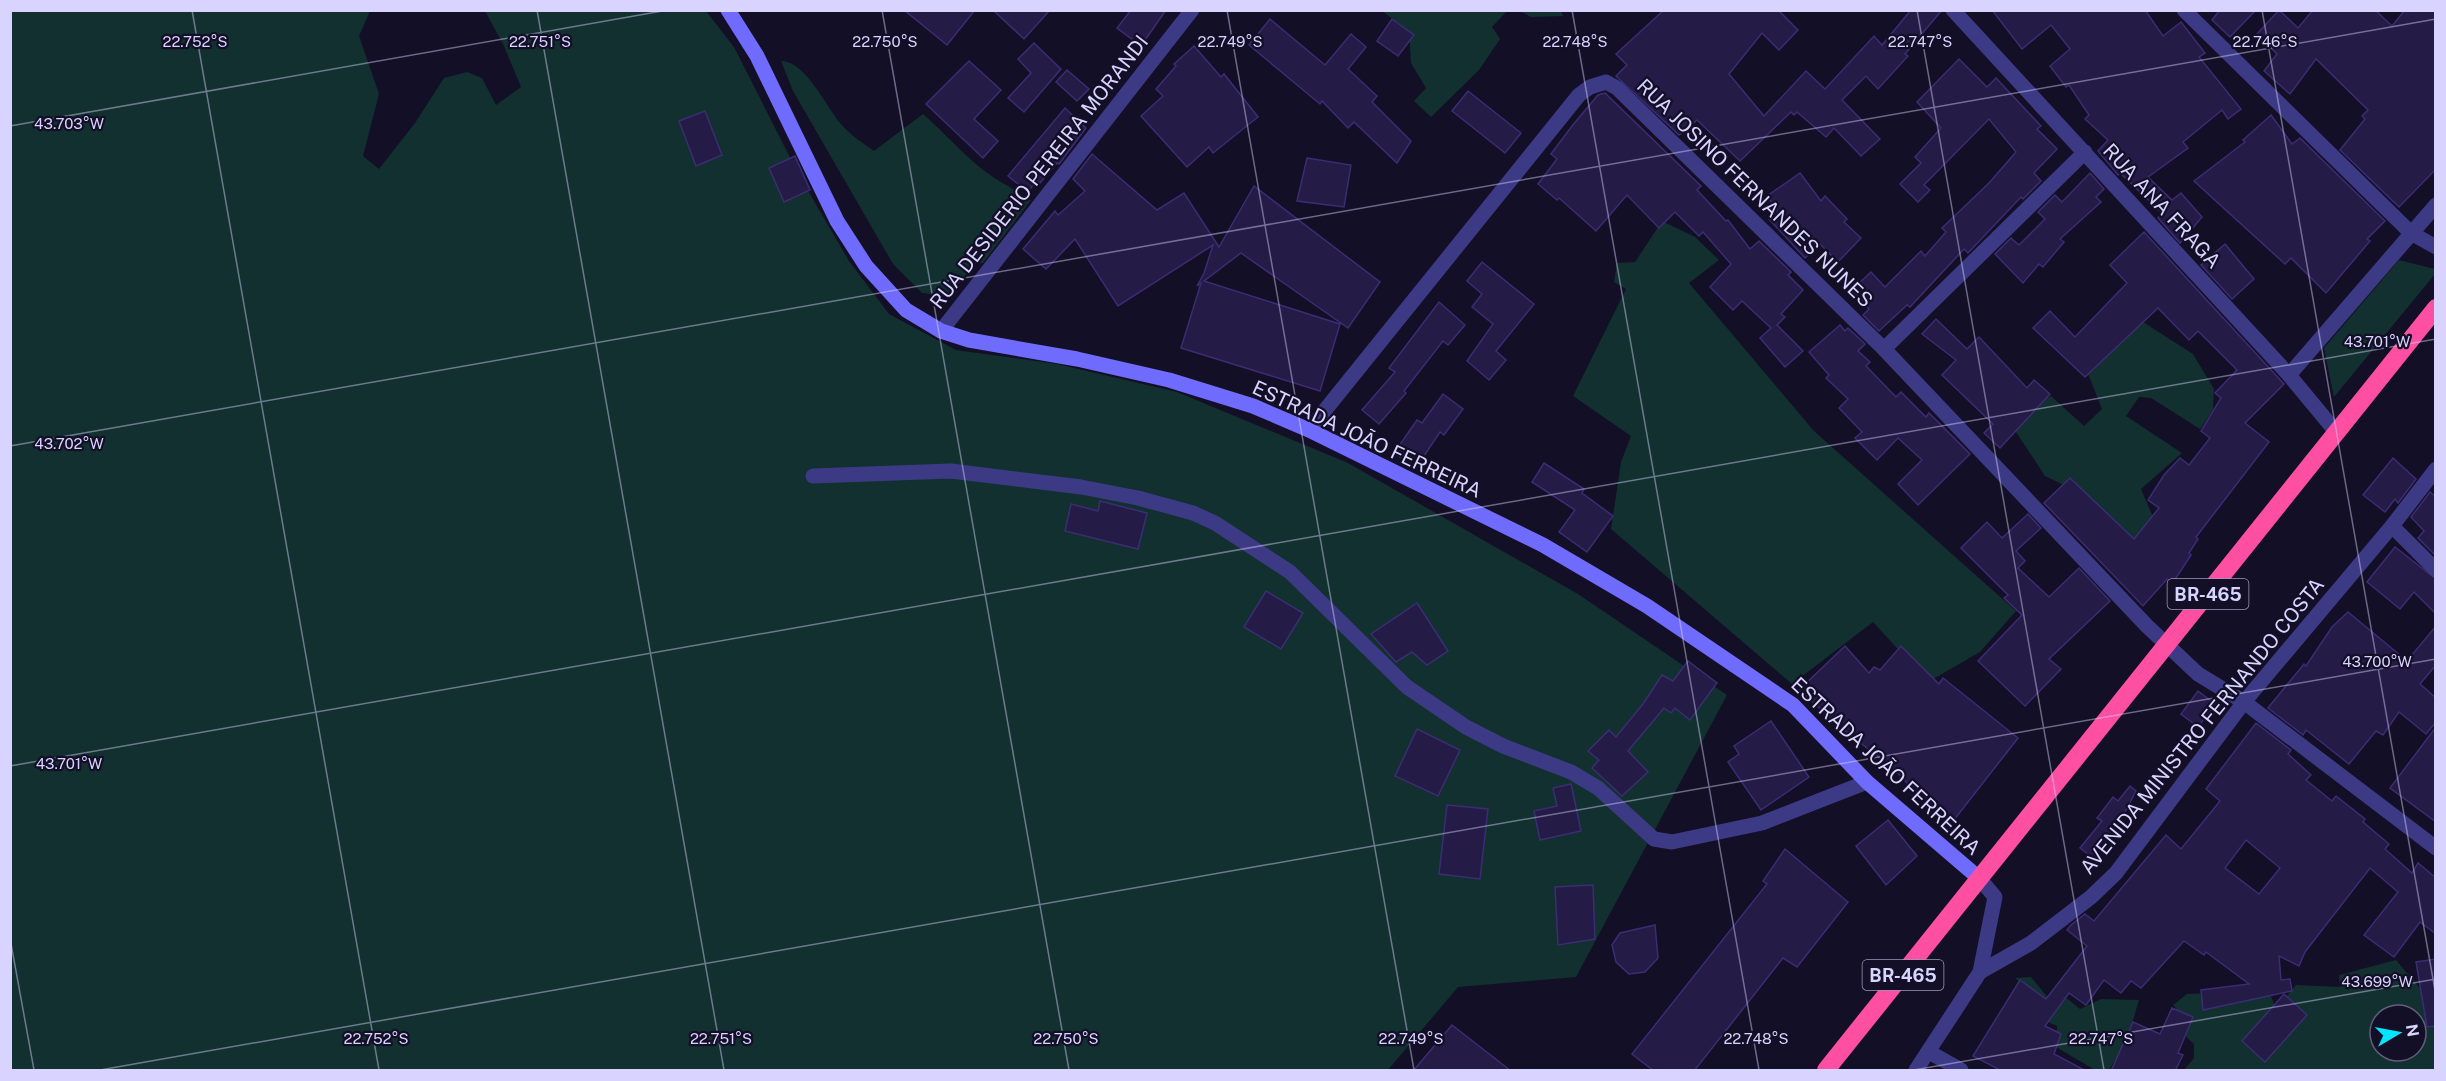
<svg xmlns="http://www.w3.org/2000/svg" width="2446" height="1081" font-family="'Public Sans',sans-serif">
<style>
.green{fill:#12302f;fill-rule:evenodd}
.building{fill:#241b47;stroke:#3b2d73;stroke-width:1.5;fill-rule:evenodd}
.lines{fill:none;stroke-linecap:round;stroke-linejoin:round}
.street{stroke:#3d3a85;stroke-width:15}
.secondary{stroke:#6f6bff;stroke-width:15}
.highway{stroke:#ff4fa3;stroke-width:18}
.ticks{fill:none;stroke:#d9d4ff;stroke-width:1.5;stroke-opacity:0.45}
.labels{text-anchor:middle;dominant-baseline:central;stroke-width:4.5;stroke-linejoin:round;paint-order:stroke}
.shield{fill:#130f26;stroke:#9e99be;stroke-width:1.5}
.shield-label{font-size:18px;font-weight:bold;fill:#d9d4ff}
.street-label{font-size:20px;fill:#d9d4ff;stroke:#130f26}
.ticks-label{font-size:15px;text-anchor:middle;fill:#d9d4ff;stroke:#130f26;stroke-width:4.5;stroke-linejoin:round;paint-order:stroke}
</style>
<rect width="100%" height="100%" fill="#130f26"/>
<g class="green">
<polygon points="10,11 370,11 359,36 379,94 363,156 379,169 415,123 444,78 467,72 482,78 496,105 521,87 504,46 485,11 706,11 734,47 800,177 849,261 889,314 956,350 1057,364 1177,392 1348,463 1578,594 1727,695 1576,977 1458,987 1388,1070 11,1070"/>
<polygon points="1382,11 1507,11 1492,27 1500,39 1479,70 1431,117 1414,101 1426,88 1411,63 1409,31"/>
<polygon points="1520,11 1561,11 1563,16 1531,17"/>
<path d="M781 61C806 61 826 107 841 124 850 135 863 143 874 151L923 114C954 141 970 165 1008 186 1017 191 1021 197 1031 200L983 263 972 264 961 282 945 296 922 293 893 264 793 91Z"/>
<polygon points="1662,221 1695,237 1719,260 1689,283 1814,431 2016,611 1980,652 1928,682 1873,622 1792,684 1611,529 1621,462 1631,436 1573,396 1626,289 1614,282 1617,263 1635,262"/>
<polygon points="2399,260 2435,269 2435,274 2334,397 2324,348"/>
<polygon points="2143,322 2193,354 2214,389 2213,410 2200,429 2151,398 2139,397 2126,416 2182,453 2141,489 2159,531 2140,550 2083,494 2045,476 2008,420 2051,396 2084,426 2102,409 2088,374"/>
<path d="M2396 960 2435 1006V1070H2184L2194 1058V1044L2181 1032 2185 1018 2173 1005 2187 994 2269 991 2276 1009 2296 985 2340 987 2339 975ZM2380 1015H2416V1051H2380Z"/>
<polygon points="2031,977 2050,1000 2058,991 2080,1009 2101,999 2139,1000 2127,1041 2109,1070 2095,1070 2056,1047 2057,1026 2021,1010 2030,991 2015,978"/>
</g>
<g class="building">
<polygon points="904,10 975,10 947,45"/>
<polygon points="993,10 1050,10 1024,39"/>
<polygon points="1131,10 1166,10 1141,46 1117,28"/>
<polygon points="1664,10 1778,10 1798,30 1779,50 1762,33 1729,74 1764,116 1806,71 1825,89 1874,36 1882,45 1911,10 1942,10 1905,54 1908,56 1878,89 1866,76 1842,100 1880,139 1861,156 1834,128 1826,137 1797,112 1794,115 1791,112 1740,161 1697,120 1679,135 1616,76 1627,65 1616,54"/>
<polygon points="1992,10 2145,10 2163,36 2181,22 2205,53 2199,57 2241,109 2228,119 2222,110 2183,142 2188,148 2148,177 2172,200 2181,193 2202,217 2180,243 2158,218 2162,213 2120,173 2118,175 2098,151 2108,140 2085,119 2089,115 2069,85 2066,87 2050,66 2070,49 2051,25 2022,49"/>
<polygon points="2220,10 2256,10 2230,37 2212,20"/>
<polygon points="2279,10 2298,28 2313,10 2375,10 2392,26 2405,10 2436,10 2436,169 2399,207 2340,150 2365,119 2362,116 2368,110 2316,59 2290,94 2264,71 2277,54 2257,34"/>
<polygon points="1270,19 1325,65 1351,34 1366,47 1348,69 1377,96 1372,102 1411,141 1397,163 1354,122 1348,128 1322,101 1320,104 1249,45"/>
<polygon points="1392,19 1414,35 1398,56 1377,41"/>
<polygon points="1034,43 1061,69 1024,112 1008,98 1031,73 1018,59"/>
<polygon points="1194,46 1221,77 1224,74 1258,117 1213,153 1209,147 1187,167 1141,116 1163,96 1156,89 1176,66 1174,64"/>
<polygon points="1959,59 1987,87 1996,78 2041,126 2037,129 2057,149 2034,173 2041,181 2023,199 2021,197 1968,253 1964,249 1910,307 1907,305 1879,331 1863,315 1869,309 1852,290 1871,272 1885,287 1921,251 1925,256 1946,232 1942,228 1989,183 2016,152 1989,119 1924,185 1930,190 1918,202 1900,184 1921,163 1915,157 1941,128 1917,102"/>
<polygon points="969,61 1001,90 974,119 998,141 983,158 926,104"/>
<polygon points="1067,70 1089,89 1077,101 1056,82"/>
<polygon points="1468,91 1521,133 1505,153 1452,111"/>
<polygon points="1605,93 1701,186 1697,190 1726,221 1728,220 1750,249 1759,241 1791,272 1788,275 1803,290 1781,314 1785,317 1777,325 1803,351 1785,367 1760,338 1771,328 1742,301 1733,310 1710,287 1731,264 1703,232 1699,236 1675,212 1659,228 1627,195 1596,231 1559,198 1557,200 1538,184 1557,159 1551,154 1572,126 1598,95"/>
<polygon points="1065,108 1086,128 1059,164 1057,163 1040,183 1036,181 1028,192 1008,176"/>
<polygon points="705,111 722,155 696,166 679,121"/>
<polygon points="2271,115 2292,144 2300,138 2385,221 2367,239 2370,241 2326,293 2291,258 2285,264 2194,181 2245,142 2243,140"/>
<polygon points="1092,154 1157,210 1184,193 1219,247 1254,186 1380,282 1348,328 1241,253 1204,281 1340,324 1320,391 1181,348 1201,283 1197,286 1204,273 1213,245 1118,306 1075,239 1046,269 1023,249 1055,211 1058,215 1085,191 1073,179"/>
<polygon points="795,156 810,190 784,202 769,168"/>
<polygon points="1307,158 1351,165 1344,207 1297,201"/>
<polygon points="1800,173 1821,201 1825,196 1847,219 1844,222 1861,238 1838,262 1820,244 1805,258 1769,219 1778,212 1767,196"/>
<polygon points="2090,173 2104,189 2096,197 2101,202 2060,239 2064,242 2043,267 2039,264 2023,283 1995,254 2011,238 2019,245 2045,219 2038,212 2055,195 2062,202"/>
<polygon points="2144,232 2284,384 2245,423 2269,442 2196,537 2198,539 2189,553 2191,555 2172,584 2167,579 2143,606 2044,503 2070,478 2134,539 2159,508 2148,500 2164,475 2180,458 2189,465 2210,438 2201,431 2221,398 2215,393 2237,370 2198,331 2189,340 2158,308 2085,377 2033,328 2050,311 2075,337 2127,283 2110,265"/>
<polygon points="2225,244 2254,279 2232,299 2201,265"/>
<polygon points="1482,262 1534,304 1496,351 1506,360 1489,380 1467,361 1493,324 1472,307 1482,294 1467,281"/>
<polygon points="1439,302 1465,325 1448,345 1443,341 1404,391 1406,393 1379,424 1362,410 1395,372 1389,368"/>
<polygon points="1936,319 1967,349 1979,337 2027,388 2034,380 2050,394 2000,448 1984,433 1993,424 1942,375 1956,360 1922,334"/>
<polygon points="1840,325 1845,331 1848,328 1865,344 1858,351 1870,362 1866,366 1896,397 1901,392 1926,417 1929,413 1970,454 1918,505 1898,484 1922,460 1898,438 1877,460 1855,438 1862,432 1839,408 1848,399 1826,378 1829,375 1809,352"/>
<polygon points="1443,394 1463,409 1444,435 1440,432 1416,468 1394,453 1417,420 1422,423"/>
<polygon points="2393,458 2416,479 2398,503 2395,499 2385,512 2363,495"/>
<polygon points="1544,463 1584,489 1582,493 1613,516 1587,552 1559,532 1575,510 1532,482"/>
<polygon points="2430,492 2436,497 2436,556 2418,538 2424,531 2411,517"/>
<polygon points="1100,501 1147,513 1138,549 1065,531 1071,504 1098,511"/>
<polygon points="2028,514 2041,528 2016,551 2025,561 2018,568 2049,597 2079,568 2110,601 2049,659 2061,669 2025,706 1978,661 2022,615 2004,598 2008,595 1961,548 1987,522 2002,538"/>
<polygon points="2395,547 2436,579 2436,614 2414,592 2400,609 2367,582"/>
<polygon points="1266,591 1303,613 1281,649 1244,627"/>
<polygon points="1417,603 1448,651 1427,665 1412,652 1396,662 1371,634"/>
<polygon points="2348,612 2407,661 2436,626 2436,665 2420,684 2436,698 2436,722 2426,734 2399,712 2383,735 2376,731 2349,764 2306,730 2303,735 2268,708 2304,664 2306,666 2332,627"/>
<polygon points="1845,646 1869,673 1874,667 1880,670 1901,646 1939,684 1943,678 2018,738 1954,820 1935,804 1931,809 1895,770 1844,730 1799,690"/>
<polygon points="1688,661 1717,683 1690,720 1675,708 1671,713 1664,708 1628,751 1648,772 1622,796 1592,768 1599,760 1588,751 1609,730 1616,737 1643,704 1662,675 1673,681"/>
<polygon points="2198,691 2215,704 2198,727 2181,714"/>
<polygon points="1771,721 1809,777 1761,810 1728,762 1739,754 1734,746"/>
<path d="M2256 723 2291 750 2288 754 2311 775 2306 780 2332 801 2336 796 2365 819 2363 822 2389 844 2385 849 2412 873 2418 863 2436 878V934L2420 922 2394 957 2364 935 2398 892 2370 868 2305 952 2299 966 2279 956 2281 980 2290 979 2292 991 2203 1010 2201 990 2249 984 2206 952 2204 955 2184 941 2141 988 2131 981 2121 993 2104 980 2086 1005 2069 993 2045 1026 2061 1034 2054 1054 2086 1071H2002L1973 1056 2020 980 2046 999 2087 946 2067 930 2071 925 2085 914 2094 921 2166 835 2181 849 2220 801 2206 789ZM2246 840 2280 868 2259 894 2225 868Z"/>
<polygon points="2436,727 2436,822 2390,788"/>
<polygon points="1417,729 1460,750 1438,796 1395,776"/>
<polygon points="1571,784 1581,831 1540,840 1534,811 1557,806 1553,788"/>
<polygon points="2130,786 2136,791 2115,831 2093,858 2080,848 2102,821 2097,818 2113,797 2118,801"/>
<polygon points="1447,805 1488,809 1480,879 1439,874"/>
<polygon points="1888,820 1917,856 1886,885 1856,846"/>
<polygon points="1785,849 1848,902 1797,967 1783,958 1694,1071 1654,1071 1632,1054 1767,884 1763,881"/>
<polygon points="1593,885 1595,939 1558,945 1555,887"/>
<polygon points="1655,925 1658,958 1645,972 1629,974 1616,962 1612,945 1620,933"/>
<polygon points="2436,959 2436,1026 2427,1027 2416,962"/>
<polygon points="2284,994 2307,1015 2265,1062 2242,1041"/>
<polygon points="2172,1008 2193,1017 2178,1053 2183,1055 2175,1071 2111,1071 2133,1022 2160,1034"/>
<polygon points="1452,1025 1511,1071 1413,1071"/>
</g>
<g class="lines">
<g class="street">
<polyline points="1953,10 2289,375 2337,433"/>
<polyline points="2184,10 2411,233 2436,247"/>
<polyline points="941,331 1192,10"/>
<polyline points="1884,349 2085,152"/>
<polyline points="2289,375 2436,205"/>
<polyline points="1309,430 1579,95 1590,87 1606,82 1617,88 1884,349 2147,626 2198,674 2244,702 2436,848"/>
<polyline points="813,476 951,471 1081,487 1138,498 1193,513 1215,523 1290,572 1407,687 1466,727 1503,746 1571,772 1598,788 1654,839 1672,842 1762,823 1867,782"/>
<polyline points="2392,526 2436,570"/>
<polyline points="1980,879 1995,897 1980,972"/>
<polyline points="1929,1052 1961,1070"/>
<polyline points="1916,1070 1980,972 2031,943 2091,897 2116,873 2244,702 2392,526 2436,469"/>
</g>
<polyline class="secondary" points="728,10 757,56 837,221 866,266 906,310 941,331 969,340 1077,359 1169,380 1253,406 1309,430 1543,545 1647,606 1793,705 1867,782 1980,879"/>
<polyline class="highway" points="1826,1070 2436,308"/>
</g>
<path class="ticks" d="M192 10 379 1070M537 10 724 1070M882 10 1069 1070M1227 10 1414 1070M1572 10 1759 1070M1917 10 2104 1070M2262 10 2436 996M10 126 668 10M10 446 2436 19M10 766 2436 339M10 938 34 1070M100 1070 2436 659M1914 1070 2436 979"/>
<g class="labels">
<g class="shield">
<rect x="2167.5" y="579" width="81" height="30" rx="4.5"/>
<rect x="1862.5" y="960" width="81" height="30" rx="4.5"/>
</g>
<g class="shield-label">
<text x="2208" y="594">BR-465</text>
<text x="1903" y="975">BR-465</text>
</g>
<g class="street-label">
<text transform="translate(1039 172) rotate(-52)">RUA DESIDERIO PEREIRA MORANDI</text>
<text transform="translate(1755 193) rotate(44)">RUA JOSINO FERNANDES NUNES</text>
<text transform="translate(2162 206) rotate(47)">RUA ANA FRAGA</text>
<text transform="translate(1367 439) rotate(25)">ESTRADA JOÃO FERREIRA</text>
<text transform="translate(2202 726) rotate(-51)">AVENIDA MINISTRO FERNANDO COSTA</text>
<text transform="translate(1886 766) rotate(43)">ESTRADA JOÃO FERREIRA</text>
</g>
</g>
<g class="ticks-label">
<text x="2265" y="47">22.746°S</text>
<text x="195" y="47">22.752°S</text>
<text x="540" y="47">22.751°S</text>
<text x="885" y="47">22.750°S</text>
<text x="1230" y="47">22.749°S</text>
<text x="1575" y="47">22.748°S</text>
<text x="1920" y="47">22.747°S</text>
<text x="69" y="129">43.703°W</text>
<text x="2377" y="347">43.701°W</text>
<text x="69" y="449">43.702°W</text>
<text x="2377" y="667">43.700°W</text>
<text x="69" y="769">43.701°W</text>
<text x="2377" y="987">43.699°W</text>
<text x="376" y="1044">22.752°S</text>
<text x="721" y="1044">22.751°S</text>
<text x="1066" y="1044">22.750°S</text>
<text x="1411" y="1044">22.749°S</text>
<text x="1756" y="1044">22.748°S</text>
<text x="2101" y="1044">22.747°S</text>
</g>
<rect width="2446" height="1081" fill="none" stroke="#d9d4ff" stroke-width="24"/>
<g transform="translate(2398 1033) rotate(80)"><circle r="28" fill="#130f26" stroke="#625e7d" stroke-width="1.5"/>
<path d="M0-4.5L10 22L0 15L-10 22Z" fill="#00e5ff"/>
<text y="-9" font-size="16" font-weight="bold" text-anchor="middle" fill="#d9d4ff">N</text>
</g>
</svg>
